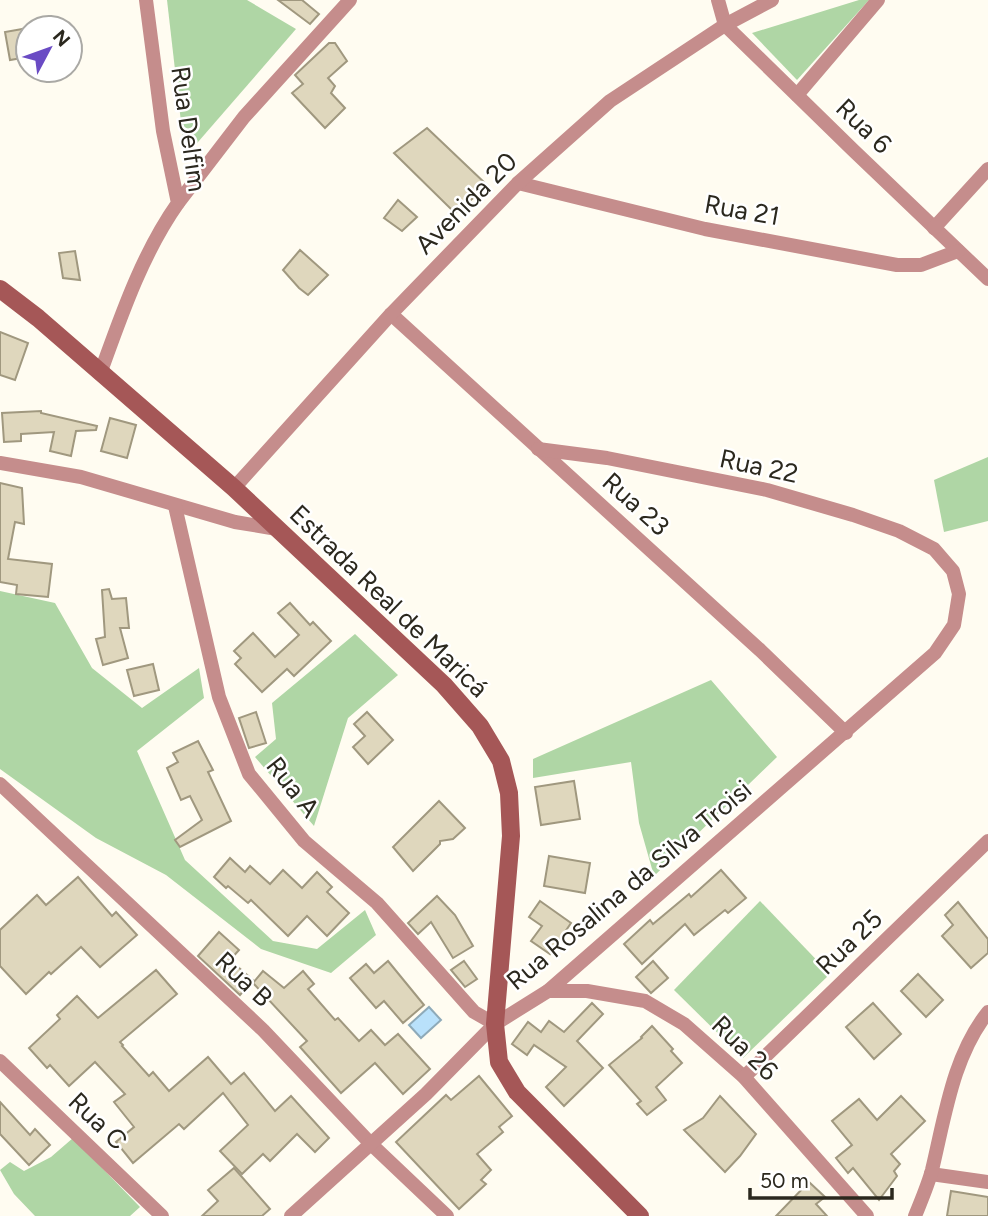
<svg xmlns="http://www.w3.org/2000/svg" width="988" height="1216" font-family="Figtree,sans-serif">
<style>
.green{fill:#afd6a5}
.water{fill:#b9e1fb;stroke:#8eaab9;stroke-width:2}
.building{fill:#dfd7bd;stroke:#a0987f;stroke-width:2}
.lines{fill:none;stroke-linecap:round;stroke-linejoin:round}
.minor{stroke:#c58d8c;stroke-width:14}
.secondary{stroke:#a55757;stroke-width:18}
.labels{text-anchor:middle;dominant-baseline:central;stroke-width:5;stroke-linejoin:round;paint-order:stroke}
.street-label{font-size:26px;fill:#2b281e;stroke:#fff}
</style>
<rect width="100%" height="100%" fill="#fffcf1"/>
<g class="green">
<polygon points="167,0 247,0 296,29 185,157"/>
<polygon points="859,0 869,0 797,80 752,33"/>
<polygon points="988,457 988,521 944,532 934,480"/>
<polygon points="0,591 55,603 92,668 142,708 199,668 204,698 137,751 185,860 273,941 317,949 365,910 376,935 331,973 261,949 166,875 96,838 0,769"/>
<polygon points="355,634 398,675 348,718 314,826 255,757 276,739 272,703"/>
<polygon points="711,680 777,757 654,876 639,823 631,762 533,778 533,759"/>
<polygon points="760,901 830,974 743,1058 674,990"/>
<polygon points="73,1138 140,1207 130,1216 35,1216 14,1194 0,1170 10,1162 24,1171 51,1157"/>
</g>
<polygon class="water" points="429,1007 441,1020 421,1038 409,1025"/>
<g class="building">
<polygon points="278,0 302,0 319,14 310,24"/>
<polygon points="28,28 28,57 10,60 5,32"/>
<polygon points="329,43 335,43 347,61 328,78 335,86 331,93 345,108 325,128 292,93 303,84 295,75"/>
<polygon points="427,128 488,186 455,213 394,153"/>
<polygon points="398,200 417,217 402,231 384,218"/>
<polygon points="300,250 328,275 308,295 299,288 283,270"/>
<polygon points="75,251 80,280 63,278 59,253"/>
<polygon points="0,332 28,343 15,380 0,375"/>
<polygon points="41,411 41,413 97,426 96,430 76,431 71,456 50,451 54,432 21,434 21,441 4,442 2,413"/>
<polygon points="110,418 136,425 127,458 101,451"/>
<polygon points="0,483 22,488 24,524 15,522 8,559 52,564 48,597 16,594 17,585 0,582"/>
<polygon points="109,589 112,599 126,598 129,628 120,628 128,658 103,665 96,639 105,637 102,590"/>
<polygon points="290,603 310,625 313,622 331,641 294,676 287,669 262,692 235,664 241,658 234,651 253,633 275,657 299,635 278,613"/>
<polygon points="153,664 159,690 134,696 127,670"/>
<polygon points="256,712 266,743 249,748 239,718"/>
<polygon points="367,712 393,740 368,764 353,747 365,736 354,724"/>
<polygon points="198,741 213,770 208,772 231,821 180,847 175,840 202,820 190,796 181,800 167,768 178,762 173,753"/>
<polygon points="574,781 580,819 541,825 535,787"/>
<polygon points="439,801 465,828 453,839 440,841 440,844 413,871 393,847"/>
<polygon points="549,856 590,863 585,893 544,886"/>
<polygon points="230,858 245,872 250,866 270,884 283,870 302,888 317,872 332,887 327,892 349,913 327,936 307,916 288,936 251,900 248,903 228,886 226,888 214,877"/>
<polygon points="721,870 746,898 728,913 725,910 694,935 685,924 642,964 624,944 650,920 653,924 689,894 691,897"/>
<polygon points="78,877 112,916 116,912 137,935 100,967 81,947 51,974 49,972 26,994 0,966 0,930 37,895 46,905"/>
<polygon points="437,896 455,915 473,946 453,958 431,922 418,934 408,923"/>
<polygon points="540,901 571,923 550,954 531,941 542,926 529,917"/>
<polygon points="958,902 988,939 988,953 971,968 942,936 953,925 945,915"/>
<polygon points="219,932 239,950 230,960 253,980 240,995 198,956"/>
<polygon points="388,961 424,1005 403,1023 384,1001 376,1008 350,978 366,964 374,973"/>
<polygon points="464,961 477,979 465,987 451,970"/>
<polygon points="653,961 668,978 651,993 636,977"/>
<polygon points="156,970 177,994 120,1042 123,1045 122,1046 149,1076 153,1072 169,1091 208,1057 231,1084 244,1073 275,1111 291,1096 329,1138 315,1152 297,1134 270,1161 263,1154 242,1174 220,1151 248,1125 223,1093 184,1129 179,1124 133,1163 116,1142 134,1127 114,1102 125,1094 95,1062 69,1086 50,1065 47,1068 29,1048 60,1019 57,1015 77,996 98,1018"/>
<polygon points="263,971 284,988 303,971 314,984 308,989 335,1020 338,1018 359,1041 371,1030 385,1045 398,1034 430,1069 403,1094 375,1063 341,1093 300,1047 307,1041 253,983"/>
<polygon points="918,974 943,1000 926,1017 901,991"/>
<polygon points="592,1003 603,1014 577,1041 603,1068 564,1106 546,1087 566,1067 534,1045 527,1055 512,1044 528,1022 541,1032 549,1021 564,1032"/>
<polygon points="873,1003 901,1034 874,1059 846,1027"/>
<polygon points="652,1026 673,1049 671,1051 682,1063 656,1087 666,1100 647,1115 637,1104 641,1101 609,1065 642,1038 641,1037"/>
<polygon points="479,1076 512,1116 499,1127 503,1132 477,1154 491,1170 481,1180 486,1184 459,1209 396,1142 446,1095 451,1100"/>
<polygon points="720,1096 756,1134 740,1156 725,1172 684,1130 703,1118"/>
<polygon points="901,1096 925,1121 891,1154 900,1164 894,1171 897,1176 879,1200 853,1168 848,1173 836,1158 852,1145 832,1121 859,1099 877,1120"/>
<polygon points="0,1102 30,1135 35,1129 50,1145 29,1165 0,1134"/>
<polygon points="234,1168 270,1209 262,1216 202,1216 218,1201 208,1190"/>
<polygon points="809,1182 825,1197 816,1204 827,1216 776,1216"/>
<polygon points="951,1191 988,1197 988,1216 947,1216"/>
</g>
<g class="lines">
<g class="minor">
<polyline points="718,0 725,25 853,150 988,279"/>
<polyline points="797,95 878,0"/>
<polyline points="518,183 705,229 897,265 921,265 958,251"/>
<polyline points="178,203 244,117 350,0"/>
<polyline points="934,228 988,169"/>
<polyline points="391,314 760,650 846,733"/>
<path d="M100 374C121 316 142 254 178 203L163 131 146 0"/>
<polyline points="0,463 81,477 235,522 277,529"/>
<polyline points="234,488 391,314 518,183 610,101 725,25 772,0"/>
<polyline points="175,506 219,697 249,774 304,841 377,903 474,1012 495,1024"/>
<polyline points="0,784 263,1030 371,1144 447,1216"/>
<polyline points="548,991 587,991 645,1001 684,1024 744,1077 867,1216"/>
<polyline points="0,1061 162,1216"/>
<polyline points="744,1077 988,841"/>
<polyline points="931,1174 988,1182"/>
<polyline points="291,1216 426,1094 495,1024 548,991 935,653 954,625 959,594 953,571 934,549 899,531 853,515 767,490 607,458 538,449"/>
<path d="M915 1216C921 1201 928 1185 932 1170 945 1116 953 1056 988 1012"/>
</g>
<polyline class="secondary" points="0,289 38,318 234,488 444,685 480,726 501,761 509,793 511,836 495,1024 499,1062 517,1092 640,1216"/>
</g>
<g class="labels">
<g class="street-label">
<text transform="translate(864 126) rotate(44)">Rua 6</text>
<text transform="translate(189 129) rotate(82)">Rua Delfim</text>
<text transform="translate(466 203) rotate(-45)">Avenida 20</text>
<text transform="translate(742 210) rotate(10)">Rua 21</text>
<text transform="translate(759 466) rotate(12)">Rua 22</text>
<text transform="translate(636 504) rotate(42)">Rua 23</text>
<text transform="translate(389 601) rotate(44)">Estrada Real de Maricá</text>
<text transform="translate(293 787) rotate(52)">Rua A</text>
<text transform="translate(629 885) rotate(-40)">Rua Rosalina da Silva Troisi</text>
<text transform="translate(849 942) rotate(-44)">Rua 25</text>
<text transform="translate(244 979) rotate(43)">Rua B</text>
<text transform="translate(745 1048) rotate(44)">Rua 26</text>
<text transform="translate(98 1121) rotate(44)">Rua C</text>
</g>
</g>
<g transform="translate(49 49) rotate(49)"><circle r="33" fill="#ffffff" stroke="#aaa9a5" stroke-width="2"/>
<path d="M0-5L12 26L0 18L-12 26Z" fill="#6a4bc4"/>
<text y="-10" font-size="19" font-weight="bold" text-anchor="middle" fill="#2b281e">N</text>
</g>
<path d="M750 1188v10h142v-10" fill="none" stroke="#2b281e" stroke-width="3.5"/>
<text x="760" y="1188" font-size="21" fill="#2b281e" stroke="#ffffff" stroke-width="5" paint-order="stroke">50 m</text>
</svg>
